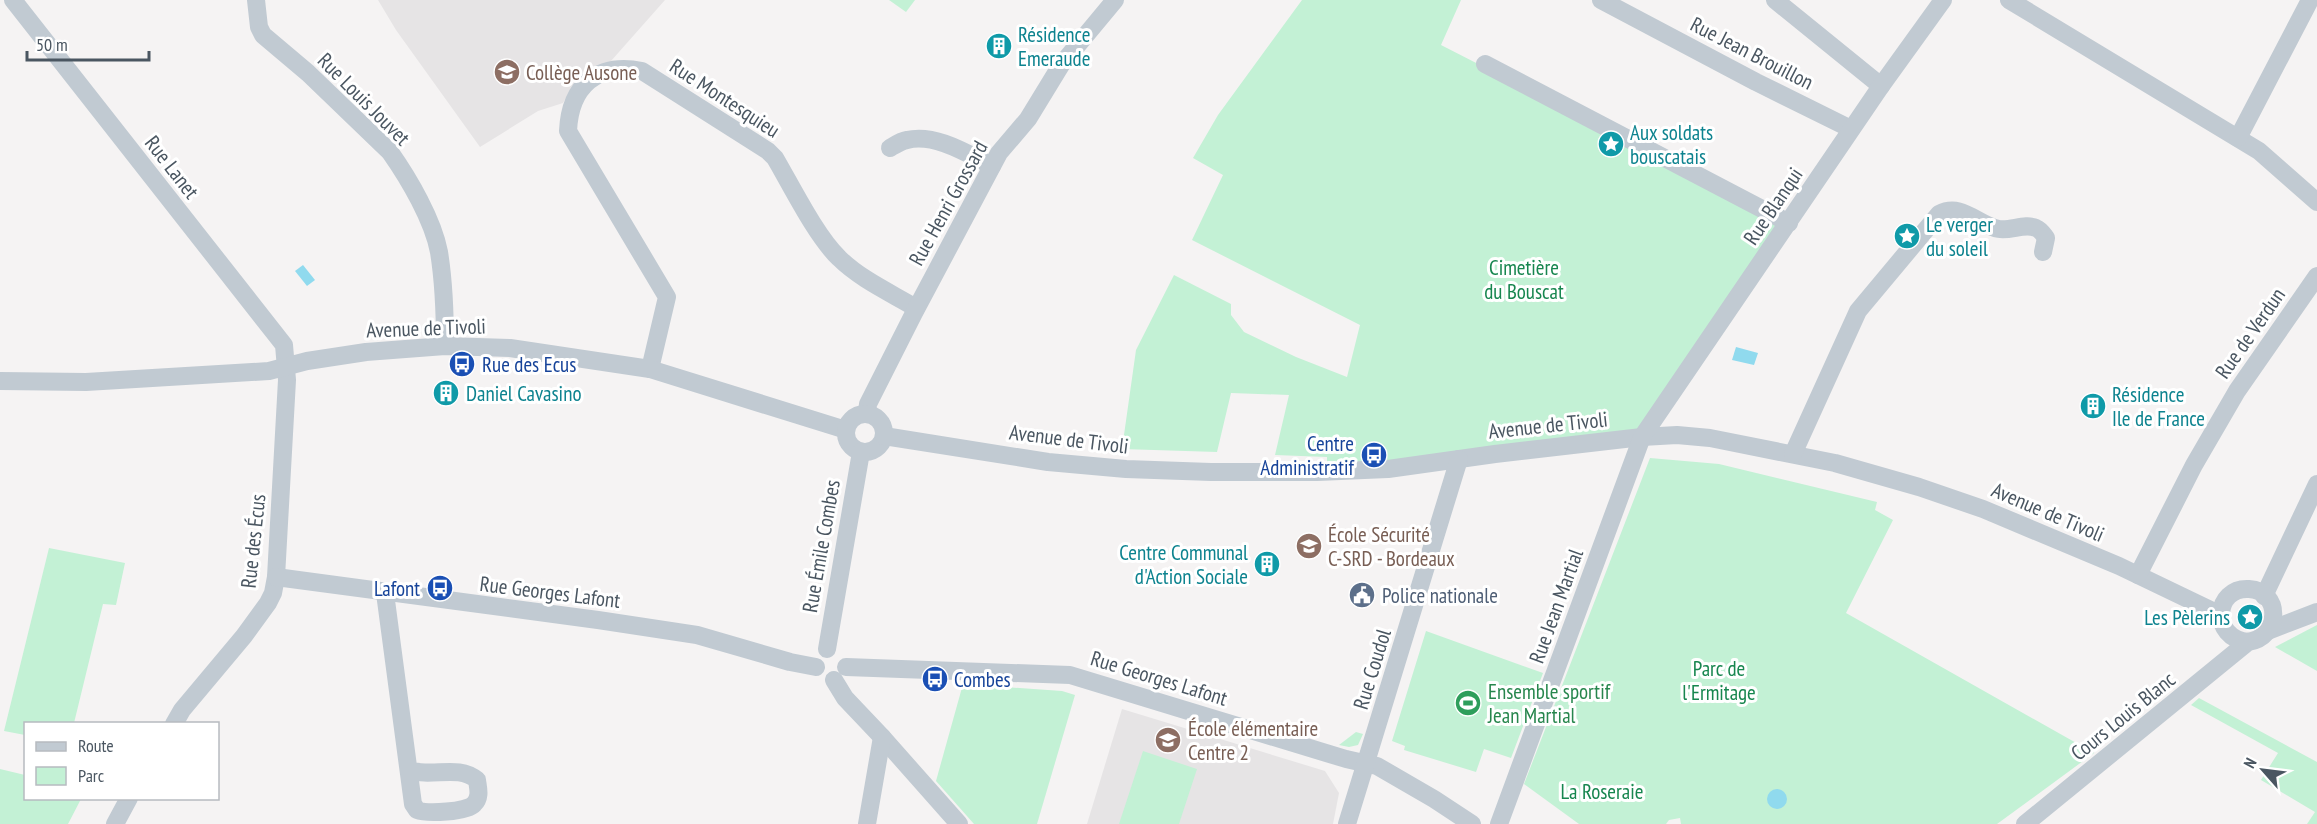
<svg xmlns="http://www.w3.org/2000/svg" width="2317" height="824" font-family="'PT Sans Narrow',sans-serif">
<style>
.education{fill:#e6e4e5}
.green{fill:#c3f1d5}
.water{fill:#90daee}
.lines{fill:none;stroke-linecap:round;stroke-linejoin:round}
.minor{stroke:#c1cad2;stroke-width:18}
.labels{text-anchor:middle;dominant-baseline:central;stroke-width:6;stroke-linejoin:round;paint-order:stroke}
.culture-label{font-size:21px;fill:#0d838f;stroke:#fff;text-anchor:start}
.street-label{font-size:21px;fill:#4a5661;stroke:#fff}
.education-label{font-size:21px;fill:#785e54;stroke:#fff;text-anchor:start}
.park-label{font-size:21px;fill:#17864f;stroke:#fff}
.transit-label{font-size:21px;fill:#164399;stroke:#fff;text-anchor:start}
.service-label{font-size:21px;fill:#4e5e75;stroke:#fff;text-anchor:start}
.leisure-label{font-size:21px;fill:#27864d;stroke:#fff;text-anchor:start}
</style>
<rect width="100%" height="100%" fill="#f5f3f3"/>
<g class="education">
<polygon points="378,0 665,0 611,61 573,86 563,103 538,111 480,147 396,30"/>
<polygon points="1122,709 1325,771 1339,793 1333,824 1087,824"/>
</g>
<g class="green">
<polygon points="889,0 915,0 906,12"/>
<polygon points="1302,0 1461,0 1441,45 1789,223 1642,437 1327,472 1327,457 1275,455 1289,395 1231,393 1217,452 1122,449 1136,350 1174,275 1231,304 1231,315 1244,332 1296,357 1347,377 1360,325 1192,240 1223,175 1193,158 1218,115"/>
<polygon points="1650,458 1719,464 1877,502 1875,510 1893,520 1846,613 2094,753 1997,824 1681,824 1680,818 1669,820 1666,824 1579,824 1524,784"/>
<polygon points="49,548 125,563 116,605 103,604 74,723 26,724 25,735 4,731"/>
<polygon points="2317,625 2317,671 2275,647"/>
<polygon points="1426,631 1543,673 1511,758 1484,749 1476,772 1404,750 1405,746 1392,741"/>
<polygon points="963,684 1062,691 1075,695 1037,824 974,824 936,781"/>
<polygon points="2199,698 2317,762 2317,824 2307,824 2315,812 2261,780 2278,753 2191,705"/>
<polygon points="1356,732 1363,734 1358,745 1349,747 1339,745"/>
<polygon points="1143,751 1197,769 1179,824 1119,824"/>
<polygon points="0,769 25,775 26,798 81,799 68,824 0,824"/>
</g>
<g class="water">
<polygon points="303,265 315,280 307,286 295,271"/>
<polygon points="1736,347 1758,353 1754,365 1732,360"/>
<circle cx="1777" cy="799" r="10"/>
</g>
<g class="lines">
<g class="minor">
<polyline points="13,0 284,345 287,380 276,577 273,593 268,603 244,636 182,710 174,724"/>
<path d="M256 0 259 27 263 35 308 73 390 152C409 179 433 220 439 252 444 283 445 315 445 346"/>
<polyline points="1601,0 1756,82 1851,129"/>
<polyline points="1775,0 1881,86"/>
<polyline points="2009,0 2259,151 2317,202"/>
<polyline points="1485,64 1789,223"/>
<polyline points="2238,138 2310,0"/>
<path d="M890 148C895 145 901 141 907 140 935 133 968 154 992 166"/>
<path d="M650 369 667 297 568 131C570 86 597 62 642 71L768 151 775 158C792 187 816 236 839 258 860 279 891 293 916 308"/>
<polyline points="0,381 86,382 269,371 307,361 366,352 445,346 510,348 650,369 846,430"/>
<polyline points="867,413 868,404 914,313 999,153 1028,119 1061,65 1115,0"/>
<circle cx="865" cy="433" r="19"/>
<polyline points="884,436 1048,462 1126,469 1211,472 1317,472 1388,469 1495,454 1642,437 1677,435 1710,438 1835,463 1919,487 1983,509 2119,566 2221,615"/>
<path d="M1793 454 1858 311 1939 214C1962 202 1977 225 1999 229 2011 231 2025 223 2036 228 2041 230 2043 234 2046 238L2043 252"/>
<polyline points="2138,575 2194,465 2237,391 2317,276"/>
<polyline points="276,577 598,620 697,635 790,662 816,667"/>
<path d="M385 593 413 804 417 810C427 814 467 812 474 804 481 797 478 788 477 780 458 764 432 778 410 770"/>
<polyline points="2264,596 2317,484"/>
<polyline points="2270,630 2317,612"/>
<polyline points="827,649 861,452"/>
<polyline points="846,667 1070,675 1346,759 1377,766 1434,799 1472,824"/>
<polyline points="834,680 845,698 882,737 959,824"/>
<polyline points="115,824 129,798"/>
<polyline points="867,824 882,737"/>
<polyline points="1347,824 1459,459"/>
<polyline points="1499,824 1642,437 1881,86 1943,0"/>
<path d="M2025 824 2248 642C2281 637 2282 591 2249 589 2214 587 2210 638 2248 642"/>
</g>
</g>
<defs>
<symbol id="building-disc" viewBox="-11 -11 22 22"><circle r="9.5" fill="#0f9aa8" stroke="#fff"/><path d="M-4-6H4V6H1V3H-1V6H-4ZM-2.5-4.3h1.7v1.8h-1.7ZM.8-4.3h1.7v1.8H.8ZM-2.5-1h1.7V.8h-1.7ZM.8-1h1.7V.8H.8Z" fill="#fff"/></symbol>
<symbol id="school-disc" viewBox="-11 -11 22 22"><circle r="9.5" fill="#8d6e63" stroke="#fff"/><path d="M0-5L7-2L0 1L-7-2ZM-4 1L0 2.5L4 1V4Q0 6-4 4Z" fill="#fff"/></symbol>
<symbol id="sight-disc" viewBox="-11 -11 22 22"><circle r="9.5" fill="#0f9aa8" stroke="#fff"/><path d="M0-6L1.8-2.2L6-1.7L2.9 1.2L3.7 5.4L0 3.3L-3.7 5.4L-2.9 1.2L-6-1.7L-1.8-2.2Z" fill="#fff"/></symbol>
<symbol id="bus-disc" viewBox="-11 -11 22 22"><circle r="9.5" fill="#1a4fb4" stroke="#fff"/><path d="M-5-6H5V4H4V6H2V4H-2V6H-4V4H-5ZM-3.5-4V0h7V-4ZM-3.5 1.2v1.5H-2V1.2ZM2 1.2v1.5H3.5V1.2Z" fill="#fff"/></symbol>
<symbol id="university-disc" viewBox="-11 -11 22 22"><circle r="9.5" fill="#8d6e63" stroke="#fff"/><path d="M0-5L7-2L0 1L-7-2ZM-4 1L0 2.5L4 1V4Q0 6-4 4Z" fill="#fff"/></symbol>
<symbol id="civic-disc" viewBox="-11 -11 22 22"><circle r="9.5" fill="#5c6f8a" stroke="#fff"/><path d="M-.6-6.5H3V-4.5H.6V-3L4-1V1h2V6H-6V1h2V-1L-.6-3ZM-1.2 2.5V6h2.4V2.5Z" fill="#fff"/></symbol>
<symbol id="stadium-disc" viewBox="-11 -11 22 22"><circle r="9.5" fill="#2e9e5b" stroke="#fff"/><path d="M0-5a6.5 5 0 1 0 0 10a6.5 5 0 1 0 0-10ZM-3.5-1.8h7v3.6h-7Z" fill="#fff"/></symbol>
</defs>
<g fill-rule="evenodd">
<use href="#building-disc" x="984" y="31" width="30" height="30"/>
<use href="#school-disc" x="492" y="57" width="30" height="30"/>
<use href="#sight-disc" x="1596" y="129" width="30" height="30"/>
<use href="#sight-disc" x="1892" y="221" width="30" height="30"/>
<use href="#bus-disc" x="447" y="349" width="30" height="30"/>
<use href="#building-disc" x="431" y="378" width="30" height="30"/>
<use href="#building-disc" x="2078" y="391" width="30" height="30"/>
<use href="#bus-disc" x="1359" y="440" width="30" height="30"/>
<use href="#university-disc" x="1294" y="531" width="30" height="30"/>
<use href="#building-disc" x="1252" y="549" width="30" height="30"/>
<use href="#bus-disc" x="425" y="573" width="30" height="30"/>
<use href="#civic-disc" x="1347" y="580" width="30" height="30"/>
<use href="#sight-disc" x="2235" y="602" width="30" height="30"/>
<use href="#bus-disc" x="920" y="664" width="30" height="30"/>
<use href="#stadium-disc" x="1453" y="688" width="30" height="30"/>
<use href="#school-disc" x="1153" y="725" width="30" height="30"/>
</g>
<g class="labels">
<g class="culture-label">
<text x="1018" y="34">Résidence<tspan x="1018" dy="24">Emeraude</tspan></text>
<text x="1630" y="132">Aux soldats<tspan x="1630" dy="24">bouscatais</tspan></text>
<text x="1926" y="224">Le verger<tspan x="1926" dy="24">du soleil</tspan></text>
<text x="466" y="393">Daniel Cavasino</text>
<text x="2112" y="394">Résidence<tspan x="2112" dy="24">Ile de France</tspan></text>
<text x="1248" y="552" text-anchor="end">Centre Communal<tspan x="1248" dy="24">d'Action Sociale</tspan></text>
<text x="2230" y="617" text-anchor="end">Les Pèlerins</text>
</g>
<g class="street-label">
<text transform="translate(1752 53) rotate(27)">Rue Jean Brouillon</text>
<text transform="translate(725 98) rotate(33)">Rue Montesquieu</text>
<text transform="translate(364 99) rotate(45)">Rue Louis Jouvet</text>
<text transform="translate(172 167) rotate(52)">Rue Lanet</text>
<text transform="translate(948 203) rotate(-61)">Rue Henri Grossard</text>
<text transform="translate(1773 206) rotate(-56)">Rue Blanqui</text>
<text transform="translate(426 328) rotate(-2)">Avenue de Tivoli</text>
<text transform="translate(2250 333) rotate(-55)">Rue de Verdun</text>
<text transform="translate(1548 425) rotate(-6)">Avenue de Tivoli</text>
<text transform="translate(1069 439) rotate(7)">Avenue de Tivoli</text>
<text transform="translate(2048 512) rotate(23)">Avenue de Tivoli</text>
<text transform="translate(253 541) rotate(-84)">Rue des Écus</text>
<text transform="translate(821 546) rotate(-80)">Rue Émile Combes</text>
<text transform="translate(550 592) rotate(7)">Rue Georges Lafont</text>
<text transform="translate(1556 606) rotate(-70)">Rue Jean Martial</text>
<text transform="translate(1372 669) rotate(-73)">Rue Coudol</text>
<text transform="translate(1159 678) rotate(17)">Rue Georges Lafont</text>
<text transform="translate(2123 716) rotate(-39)">Cours Louis Blanc</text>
</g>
<g class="education-label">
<text x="526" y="72">Collège Ausone</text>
<text x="1328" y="534">École Sécurité<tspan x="1328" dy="24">C-SRD - Bordeaux</tspan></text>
<text x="1188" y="728">École élémentaire<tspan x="1188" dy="24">Centre 2</tspan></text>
</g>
<g class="park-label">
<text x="1524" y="267">Cimetière<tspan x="1524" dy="24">du Bouscat</tspan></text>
<text x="1719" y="668">Parc de<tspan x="1719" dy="24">l'Ermitage</tspan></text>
<text x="1602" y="791">La Roseraie</text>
</g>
<g class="transit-label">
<text x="482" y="364">Rue des Ecus</text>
<text x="1354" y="443" text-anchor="end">Centre<tspan x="1354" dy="24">Administratif</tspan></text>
<text x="420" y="588" text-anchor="end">Lafont</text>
<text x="954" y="679">Combes</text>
</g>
<g class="service-label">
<text x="1382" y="595">Police nationale</text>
</g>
<g class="leisure-label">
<text x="1488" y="691">Ensemble sportif<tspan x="1488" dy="24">Jean Martial</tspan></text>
</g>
</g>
<rect x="24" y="722" width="195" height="78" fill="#ffffff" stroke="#b7bbc0" stroke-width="1.5"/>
<rect x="36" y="742" width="30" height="9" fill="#c1cad2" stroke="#b7bbc0" stroke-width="1.5"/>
<text x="78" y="752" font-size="18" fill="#4a5661">Route</text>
<rect x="36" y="767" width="30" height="18" fill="#c3f1d5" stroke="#b7bbc0" stroke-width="1.5"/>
<text x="78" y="782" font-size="18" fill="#4a5661">Parc</text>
<g transform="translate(2263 770) rotate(298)" stroke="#ffffff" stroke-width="4.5" paint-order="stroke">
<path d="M0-4.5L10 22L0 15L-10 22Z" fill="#4a5661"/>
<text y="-9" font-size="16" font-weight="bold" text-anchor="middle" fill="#4a5661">N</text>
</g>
<path d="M27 51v9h122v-9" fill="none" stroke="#4a5661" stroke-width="3"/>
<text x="36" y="51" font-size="18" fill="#4a5661" stroke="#ffffff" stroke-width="4.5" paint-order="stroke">50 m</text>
</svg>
